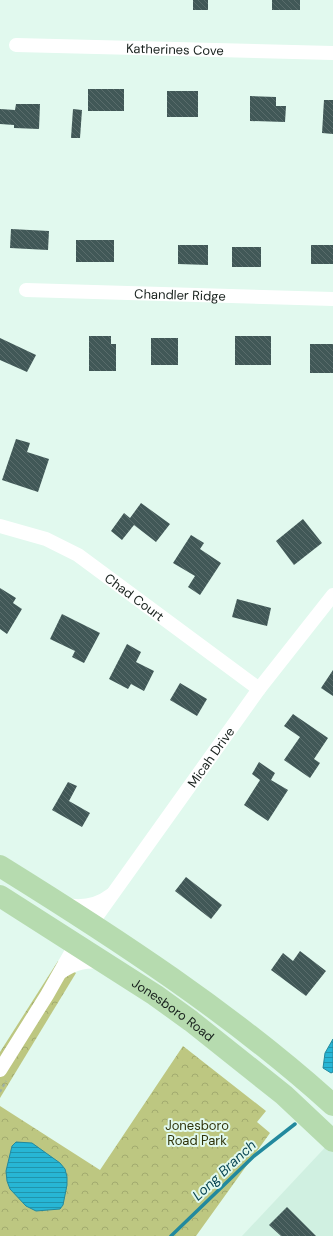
<svg xmlns="http://www.w3.org/2000/svg" width="333" height="1236" font-family="'DM Sans',sans-serif">
<style>
.built{fill:#d0f0e1}
.park{fill:url(#park-crowns)}
.water{fill:url(#water-rules);stroke:#22899e}
.lines{fill:none;stroke-linecap:round;stroke-linejoin:round}
.stream{stroke:#22899e;stroke-width:3.5}
.building{fill:url(#building-back-hatch)}
.path{stroke:#9cafa6;stroke-width:2;stroke-dasharray:3 3;stroke-linecap:butt}
.minor{stroke:#fff;stroke-width:14}
.primary{stroke:#b6dbaf;stroke-width:22}
.labels{text-anchor:middle;dominant-baseline:central;stroke-width:4;stroke-linejoin:round;paint-order:stroke}
.street-label{font-size:13px;fill:#18211d;stroke:#e1f9ee}
.park-label{font-size:13px;fill:#2f330a;stroke:#e1f9ee}
.water-label{font-size:14px;font-style:italic;fill:#0b4653;stroke:#e1f9ee}
</style>
<defs>
<pattern id="park-crowns" width="20" height="18" patternUnits="userSpaceOnUse"><rect width="20" height="18" fill="#bdc781"/><path d="M2 6a3 3 0 1 1 6 0M12 15a3 3 0 1 1 6 0" fill="none" stroke="#a2ab6f"/></pattern>
<pattern id="water-rules" width="6" height="5" patternUnits="userSpaceOnUse"><rect width="6" height="5" fill="#27b6d5"/><path d="M0 2.5h6" fill="none" stroke="#2194ac"/></pattern>
<pattern id="building-back-hatch" width="6" height="6" patternUnits="userSpaceOnUse"><rect width="6" height="6" fill="#415857"/><path d="M-1 5l2 2M0 0l6 6M5-1l2 2" fill="none" stroke="#596c6b"/></pattern>
</defs>
<rect width="100%" height="100%" fill="#e1f9ee"/>
<polygon class="built" points="333,1139 333,1236 242,1236"/>
<g class="park">
<polygon points="58,961 76,973 0,1098 0,1052"/>
<polygon points="183,1046 266,1111 257,1122 270,1133 196,1236 0,1236 0,1106 100,1170"/>
</g>
<g class="water">
<polygon points="333,1039 333,1072 331,1073 323,1068 325,1053"/>
<polygon points="16,1142 32,1143 60,1163 65,1169 67,1177 67,1185 63,1205 60,1209 36,1211 26,1206 10,1189 7,1181 6,1171 12,1146"/>
</g>
<g class="lines">
<polyline class="stream" points="171,1236 254,1156 295,1124"/>
</g>
<g class="building">
<rect x="193" y="0" width="15" height="10"/>
<rect x="272" y="0" width="28" height="10"/>
<rect x="88" y="89" width="36" height="22"/>
<rect x="167" y="91" width="31" height="26"/>
<polygon points="250,96 276,97 276,106 286,106 285,122 250,121"/>
<polygon points="324,100 333,100 333,134 322,133"/>
<polygon points="16,104 40,104 39,129 14,128 14,125 0,124 0,109 15,110"/>
<polygon points="73,109 82,110 80,138 71,138"/>
<polygon points="11,229 49,231 48,250 10,248"/>
<rect x="76" y="240" width="38" height="22"/>
<polygon points="178,245 208,245 208,265 178,264"/>
<rect x="311" y="245" width="22" height="19"/>
<rect x="232" y="247" width="29" height="20"/>
<polygon points="89,336 111,336 111,344 116,344 116,371 89,371"/>
<rect x="235" y="336" width="36" height="29"/>
<polygon points="0,338 36,355 27,372 0,360"/>
<rect x="151" y="338" width="27" height="27"/>
<rect x="310" y="344" width="23" height="29"/>
<polygon points="16,439 30,443 27,452 49,459 38,492 2,480"/>
<polygon points="141,503 170,524 156,542 134,525 122,540 111,531 124,513 130,518"/>
<polygon points="303,519 322,543 294,565 276,541"/>
<polygon points="191,535 204,543 200,549 221,563 200,595 188,587 195,576 173,563"/>
<polygon points="0,588 16,598 13,603 22,609 7,634 0,629"/>
<polygon points="237,599 271,608 267,626 232,617"/>
<polygon points="62,614 100,633 84,663 72,657 75,651 50,639"/>
<polygon points="127,644 141,652 136,662 154,671 144,691 131,684 128,689 109,679"/>
<polygon points="333,670 333,696 321,688"/>
<polygon points="180,683 207,699 197,716 170,700"/>
<polygon points="293,714 328,738 314,759 320,763 310,778 284,760 300,737 284,726"/>
<polygon points="259,762 275,773 271,780 288,790 268,821 244,805 260,780 252,774"/>
<polygon points="68,782 77,786 69,801 90,813 82,827 52,810"/>
<polygon points="186,877 222,905 211,919 175,891"/>
<polygon points="300,951 326,971 306,996 271,970 283,953 293,961"/>
<polygon points="287,1207 316,1236 281,1236 269,1225"/>
</g>
<g class="lines">
<polyline class="path" points="0,1092 6,1081"/>
<g class="minor">
<path id="s1" d="M16 45 333 53"/>
<path id="s2" d="M26 290 333 299"/>
<path id="s3" d="M0 526 46 539 78 555 259 689"/>
<path d="M66 905C82 908 98 905 111 895"/>
<path id="s4" d="M92 923 259 689 333 595"/>
<path d="M61 972C74 963 86 960 102 962"/>
<polyline points="0,1070 47,995 76,944"/>
</g>
<g class="primary">
<path d="M0 866C116 938 231 1013 333 1105"/>
<path id="s5" d="M0 896 155 995 191 1021 284 1095 333 1141"/>
</g>
</g>
<g class="labels">
<g class="street-label">
<text stroke="none"><textPath href="#s1" startOffset="159">Katherines Cove</textPath></text>
<text stroke="none"><textPath href="#s2" startOffset="154">Chandler Ridge</textPath></text>
<text stroke="none"><textPath href="#s3" startOffset="154">Chad Court</textPath></text>
<text stroke="none"><textPath href="#s4" startOffset="204">Micah Drive</textPath></text>
<text stroke="none"><textPath href="#s5" startOffset="207">Jonesboro Road</textPath></text>
</g>
<g class="park-label">
<text x="197" y="1125">Jonesboro<tspan x="197" dy="15">Road Park</tspan></text>
</g>
<g class="water-label">
<text transform="translate(224 1170) rotate(-43)">Long Branch</text>
</g>
</g>
</svg>
